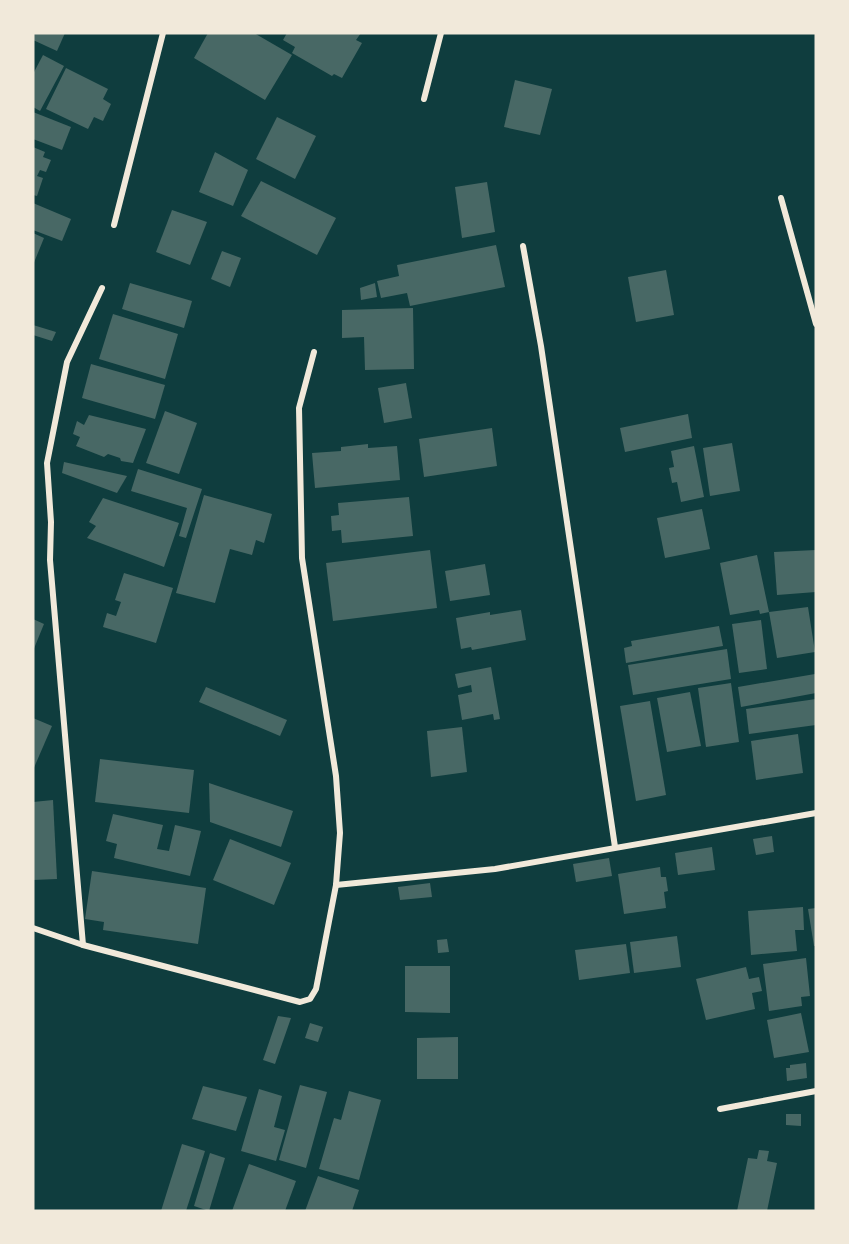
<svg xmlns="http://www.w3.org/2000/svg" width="849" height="1244" font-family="'Times New Roman',serif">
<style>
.building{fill:#486865}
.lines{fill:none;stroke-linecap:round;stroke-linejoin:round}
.minor{stroke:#f1e9da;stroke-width:6}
</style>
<rect width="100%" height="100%" fill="#0f3d3e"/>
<g class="building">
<polygon points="33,33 65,33 57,51 33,40"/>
<polygon points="208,33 254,33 292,55 265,100 194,58"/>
<polygon points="287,33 361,33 356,40 362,43 342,78 334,74 332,76 292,53 295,47 283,40"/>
<polygon points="43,55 64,66 40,111 33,107 33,74"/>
<polygon points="66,68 108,89 103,99 111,104 103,121 94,117 88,129 46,109"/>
<polygon points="515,80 552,89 540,135 504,127"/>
<polygon points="33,112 71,127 62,150 33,139"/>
<polygon points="277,117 316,136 295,179 256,159"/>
<polygon points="33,147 45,152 43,157 51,160 46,172 40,170 37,176 43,178 37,196 33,195"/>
<polygon points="215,152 248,170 233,206 199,192"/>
<polygon points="261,181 336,218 317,255 241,216"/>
<polygon points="487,182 495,232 462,238 455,187"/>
<polygon points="33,203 71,219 62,241 33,230"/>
<polygon points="172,210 207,222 190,265 156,252"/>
<polygon points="33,233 44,238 33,265"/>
<polygon points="496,245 505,287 410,306 407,293 381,298 377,281 399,276 397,265"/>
<polygon points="222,251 241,258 230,287 211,279"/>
<polygon points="666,270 674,315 636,322 628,277"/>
<polygon points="130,283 192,301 184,328 122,309"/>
<polygon points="375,283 377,297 361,300 360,288"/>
<polygon points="413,308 414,369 365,370 364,337 342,338 342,310"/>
<polygon points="113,314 178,334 165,379 99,359"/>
<polygon points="33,325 56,332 52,341 33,335"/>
<polygon points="91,364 165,385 155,419 82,398"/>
<polygon points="406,383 412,418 384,423 378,388"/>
<polygon points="165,411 197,423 179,474 146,463"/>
<polygon points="688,414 692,438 625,452 620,428"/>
<polygon points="89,415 146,429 133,463 121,461 120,458 108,454 104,457 76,446 80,437 73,434 77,421 84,425"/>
<polygon points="492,428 497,466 424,477 419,439"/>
<polygon points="732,443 740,491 710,496 703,448"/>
<polygon points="368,444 368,448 397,446 400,480 315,488 312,453 341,451 341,447"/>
<polygon points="694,446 704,497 681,502 677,482 672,483 669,468 674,467 671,451"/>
<polygon points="64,462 127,476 117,493 62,473"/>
<polygon points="138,469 202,489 186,538 179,536 187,508 131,491"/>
<polygon points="204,495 272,514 264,543 256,540 252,555 230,549 215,603 176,593"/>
<polygon points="409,497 413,536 342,543 341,530 332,531 331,516 339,515 338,503"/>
<polygon points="103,498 179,523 164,567 87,538 96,526 89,522"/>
<polygon points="702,509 710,549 665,558 657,518"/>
<polygon points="430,550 437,608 333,621 326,563"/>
<polygon points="816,550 816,592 777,595 774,552"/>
<polygon points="757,555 769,612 760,614 759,610 730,615 720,563"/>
<polygon points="485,564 490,595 450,601 445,571"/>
<polygon points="124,573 173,588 156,643 103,627 107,613 116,616 121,602 115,600"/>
<polygon points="808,607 815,652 777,658 769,612"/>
<polygon points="521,610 526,640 472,650 471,647 461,649 456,618 490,612 490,615"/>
<polygon points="33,619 44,624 33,651"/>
<polygon points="761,620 767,669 739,673 732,624"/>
<polygon points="719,626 723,646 626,663 624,648 632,646 631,641"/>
<polygon points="727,649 731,679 633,695 628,665"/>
<polygon points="491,667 500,719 494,720 493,714 462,720 458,695 472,692 471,685 458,688 455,674"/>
<polygon points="815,674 816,693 741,707 738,687"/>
<polygon points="731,683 739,742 706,747 698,688"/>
<polygon points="206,687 287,720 280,736 199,702"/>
<polygon points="690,692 701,746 667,752 657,698"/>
<polygon points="816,699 816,725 749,734 746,709"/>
<polygon points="650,701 666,795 636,801 620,706"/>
<polygon points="33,718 52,726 33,770"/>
<polygon points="462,727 467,772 431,777 427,731"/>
<polygon points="798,734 803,773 756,780 751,741"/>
<polygon points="100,759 194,770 189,813 95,802"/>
<polygon points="209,783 293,811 281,847 210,822"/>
<polygon points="53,800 57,879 33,880 33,802"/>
<polygon points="113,814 163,825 157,849 169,851 175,825 201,831 190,876 114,858 117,844 106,841"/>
<polygon points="772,836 774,852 756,855 753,839"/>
<polygon points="230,839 291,863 274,905 213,880"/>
<polygon points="712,847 715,870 678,875 675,853"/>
<polygon points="609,858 612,876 576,882 573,864"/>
<polygon points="660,867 661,877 666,877 668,891 664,892 666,908 624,914 618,874"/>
<polygon points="92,871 206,888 198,944 103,930 104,922 85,919"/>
<polygon points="430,883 432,897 400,900 398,887"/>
<polygon points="803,907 804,930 795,930 797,951 751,955 748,911"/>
<polygon points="816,908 816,946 814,946 808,909"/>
<polygon points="677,936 681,967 634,973 630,942"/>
<polygon points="447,939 449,952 438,953 437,940"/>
<polygon points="626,944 630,973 579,980 575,950"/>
<polygon points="806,958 810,996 801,997 802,1006 769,1011 763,964"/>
<polygon points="405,966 450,966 450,1013 405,1012"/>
<polygon points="746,967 749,979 759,977 762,991 752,993 755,1009 706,1020 696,979"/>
<polygon points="801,1013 809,1052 774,1058 767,1020"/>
<polygon points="278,1016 291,1018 275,1064 263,1060"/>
<polygon points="310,1023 323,1027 318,1042 305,1038"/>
<polygon points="458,1037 458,1079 417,1079 417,1038"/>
<polygon points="806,1063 807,1078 787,1081 786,1068 790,1068 790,1065"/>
<polygon points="300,1085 327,1092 306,1168 279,1160"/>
<polygon points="203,1086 247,1097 236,1131 192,1119"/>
<polygon points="259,1089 282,1096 274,1127 285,1130 276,1161 241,1151"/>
<polygon points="349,1091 381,1100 359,1180 319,1169 334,1118 341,1120"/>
<polygon points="786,1114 801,1114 801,1126 786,1125"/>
<polygon points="182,1144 205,1151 186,1211 161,1211"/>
<polygon points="759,1150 769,1151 767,1161 777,1163 767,1211 737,1211 748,1158 757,1159"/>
<polygon points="210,1153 225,1158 209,1211 194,1206"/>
<polygon points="249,1164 296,1181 285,1211 232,1211"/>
<polygon points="318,1176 359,1190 352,1211 305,1211"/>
</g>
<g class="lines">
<g class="minor">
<polyline points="424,99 441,33"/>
<polyline points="781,198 816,324"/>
<polyline points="114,225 163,33"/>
<polyline points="523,246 541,346 615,847"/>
<polyline points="336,885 495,869 816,813"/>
<polyline points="33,928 83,945 300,1002 310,999 316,989 336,885 340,833 336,776 302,558 299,408 314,352"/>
<polyline points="83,945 50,560 51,522 47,463 67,362 102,288"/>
<polyline points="720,1109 816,1091"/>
</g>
</g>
<rect width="849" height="1244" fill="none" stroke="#f1e9da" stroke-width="69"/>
</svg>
